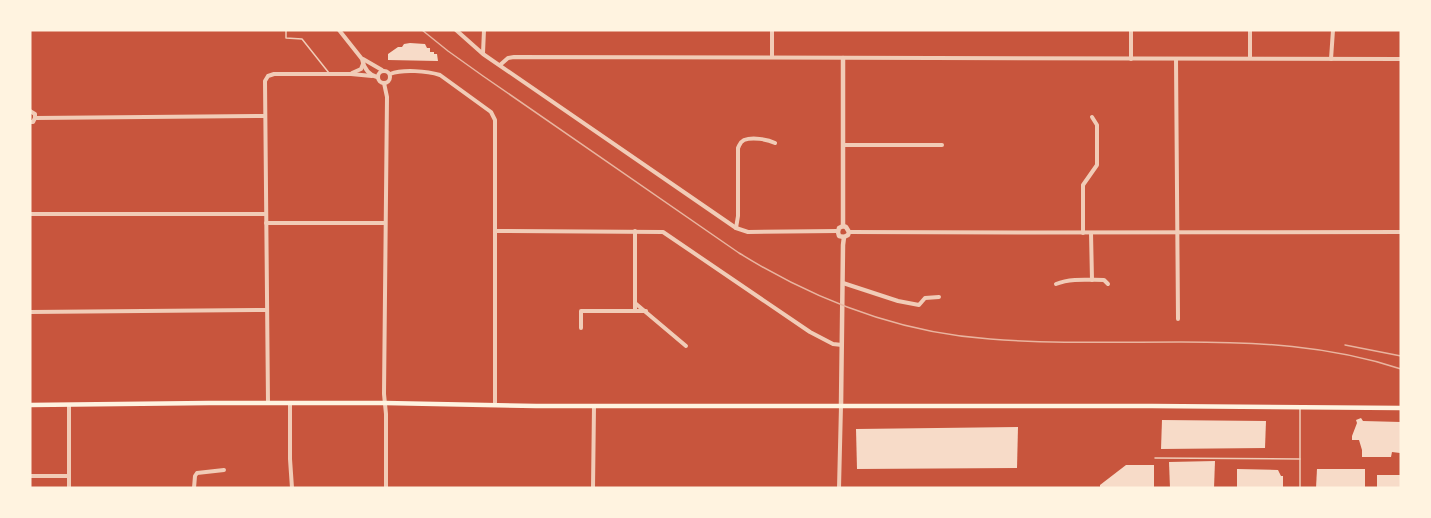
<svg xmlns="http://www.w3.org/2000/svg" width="1431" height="518" font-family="'Exo 2',sans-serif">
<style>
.building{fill:#f7dbc8}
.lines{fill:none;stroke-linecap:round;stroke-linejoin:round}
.service{stroke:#f1ccb7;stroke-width:1.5}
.minor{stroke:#f1ccb7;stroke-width:4}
.tertiary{stroke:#f1ccb7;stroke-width:4.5}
.secondary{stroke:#fff3e0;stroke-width:4.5}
.rail{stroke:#e9b49f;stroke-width:1.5}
</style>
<rect width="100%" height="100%" fill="#c8553d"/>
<g class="building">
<polygon points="410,43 425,44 427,48 430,48 430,52 434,52 434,54 437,54 438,61 388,60 388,54 398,47 402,47 404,44"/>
<polygon points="1361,418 1363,421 1401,422 1400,453 1392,452 1391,457 1362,457 1362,450 1359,440 1352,440 1352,436 1357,423 1356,420"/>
<polygon points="1162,420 1266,421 1265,448 1161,449"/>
<polygon points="1018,427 1017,468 857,469 856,429"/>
<polygon points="1215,461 1214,488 1170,488 1169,462"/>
<polygon points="1126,465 1154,465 1154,488 1100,488 1100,485"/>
<polygon points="1237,469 1278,470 1281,476 1283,476 1283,488 1237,488"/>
<polygon points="1317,469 1365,469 1365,488 1316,488"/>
<rect x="1377" y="475" width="24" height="13"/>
</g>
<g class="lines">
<g class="service">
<polyline points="286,30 286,38 302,39 329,73"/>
<polyline points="1155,458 1300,459"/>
<polyline points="1300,488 1300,408"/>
</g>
<g class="minor">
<path d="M339 30 362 59C364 68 369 75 377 77"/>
<polyline points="456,30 483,54 736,228 748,232 838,231"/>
<polyline points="483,53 484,30"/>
<polyline points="772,57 772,30"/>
<polyline points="1250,58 1250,30"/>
<polyline points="363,59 382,70"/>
<polyline points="1131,59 1131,30"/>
<polyline points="1176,59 1178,319"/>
<polyline points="1331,59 1333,30"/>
<polyline points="500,65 508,58 514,57 1401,59"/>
<circle cx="384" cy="77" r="6"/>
<polyline points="352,73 361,69 363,64"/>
<path d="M390 74C403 69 427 71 440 75L491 112 495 120V405"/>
<polyline points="384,83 387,97 384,394 386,414 386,488"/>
<polyline points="30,111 35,114 35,118"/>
<polyline points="35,118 265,116"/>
<polyline points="30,122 33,122 35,118"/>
<polyline points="843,145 942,145"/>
<polyline points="30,214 266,214"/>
<polyline points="266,223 385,223"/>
<path d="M736 228 738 216V148C740 144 740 142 744 140 752 137 767 139 775 143"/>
<polyline points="495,231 663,232 810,332 833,344 842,345"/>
<polyline points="635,231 635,311"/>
<path d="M849 232C1033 233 1217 232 1401 232"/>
<polyline points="1083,233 1083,185 1097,165 1097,125 1092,117"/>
<polyline points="1091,233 1092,280"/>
<polyline points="843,283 898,301 919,305 925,298 939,297"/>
<path d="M1056 284C1071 278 1088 280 1104 280L1108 284"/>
<polyline points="635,303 686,346"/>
<polyline points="30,312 266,310"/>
<polyline points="581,328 581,311 646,311"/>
<polyline points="268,403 265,81 268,76 274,74 351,74 372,76"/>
<polyline points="290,403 290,459 292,488"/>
<polyline points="30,476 69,476"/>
<polyline points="69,488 69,405"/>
<polyline points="194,488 195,476 197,473 224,470"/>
<polyline points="593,488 594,406"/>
<polyline points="839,488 841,406"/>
</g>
<g class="tertiary">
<polyline points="843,226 843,58"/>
<polyline points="843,226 839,228 838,232 839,236 844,237"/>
<polyline points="841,406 843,245 844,237 848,235 849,232 846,227 843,226"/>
</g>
<polyline class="secondary" points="30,405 209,403 385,403 536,406 1152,406 1401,408"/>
<g class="rail">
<path d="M422 30 448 51 483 76 739 253C815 300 900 333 990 339 1054 344 1118 342 1181 342 1256 342 1329 345 1401 369"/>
<polyline points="1345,345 1401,356"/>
</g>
</g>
<rect width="1431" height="518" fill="none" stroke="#fff3e0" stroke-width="63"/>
</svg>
